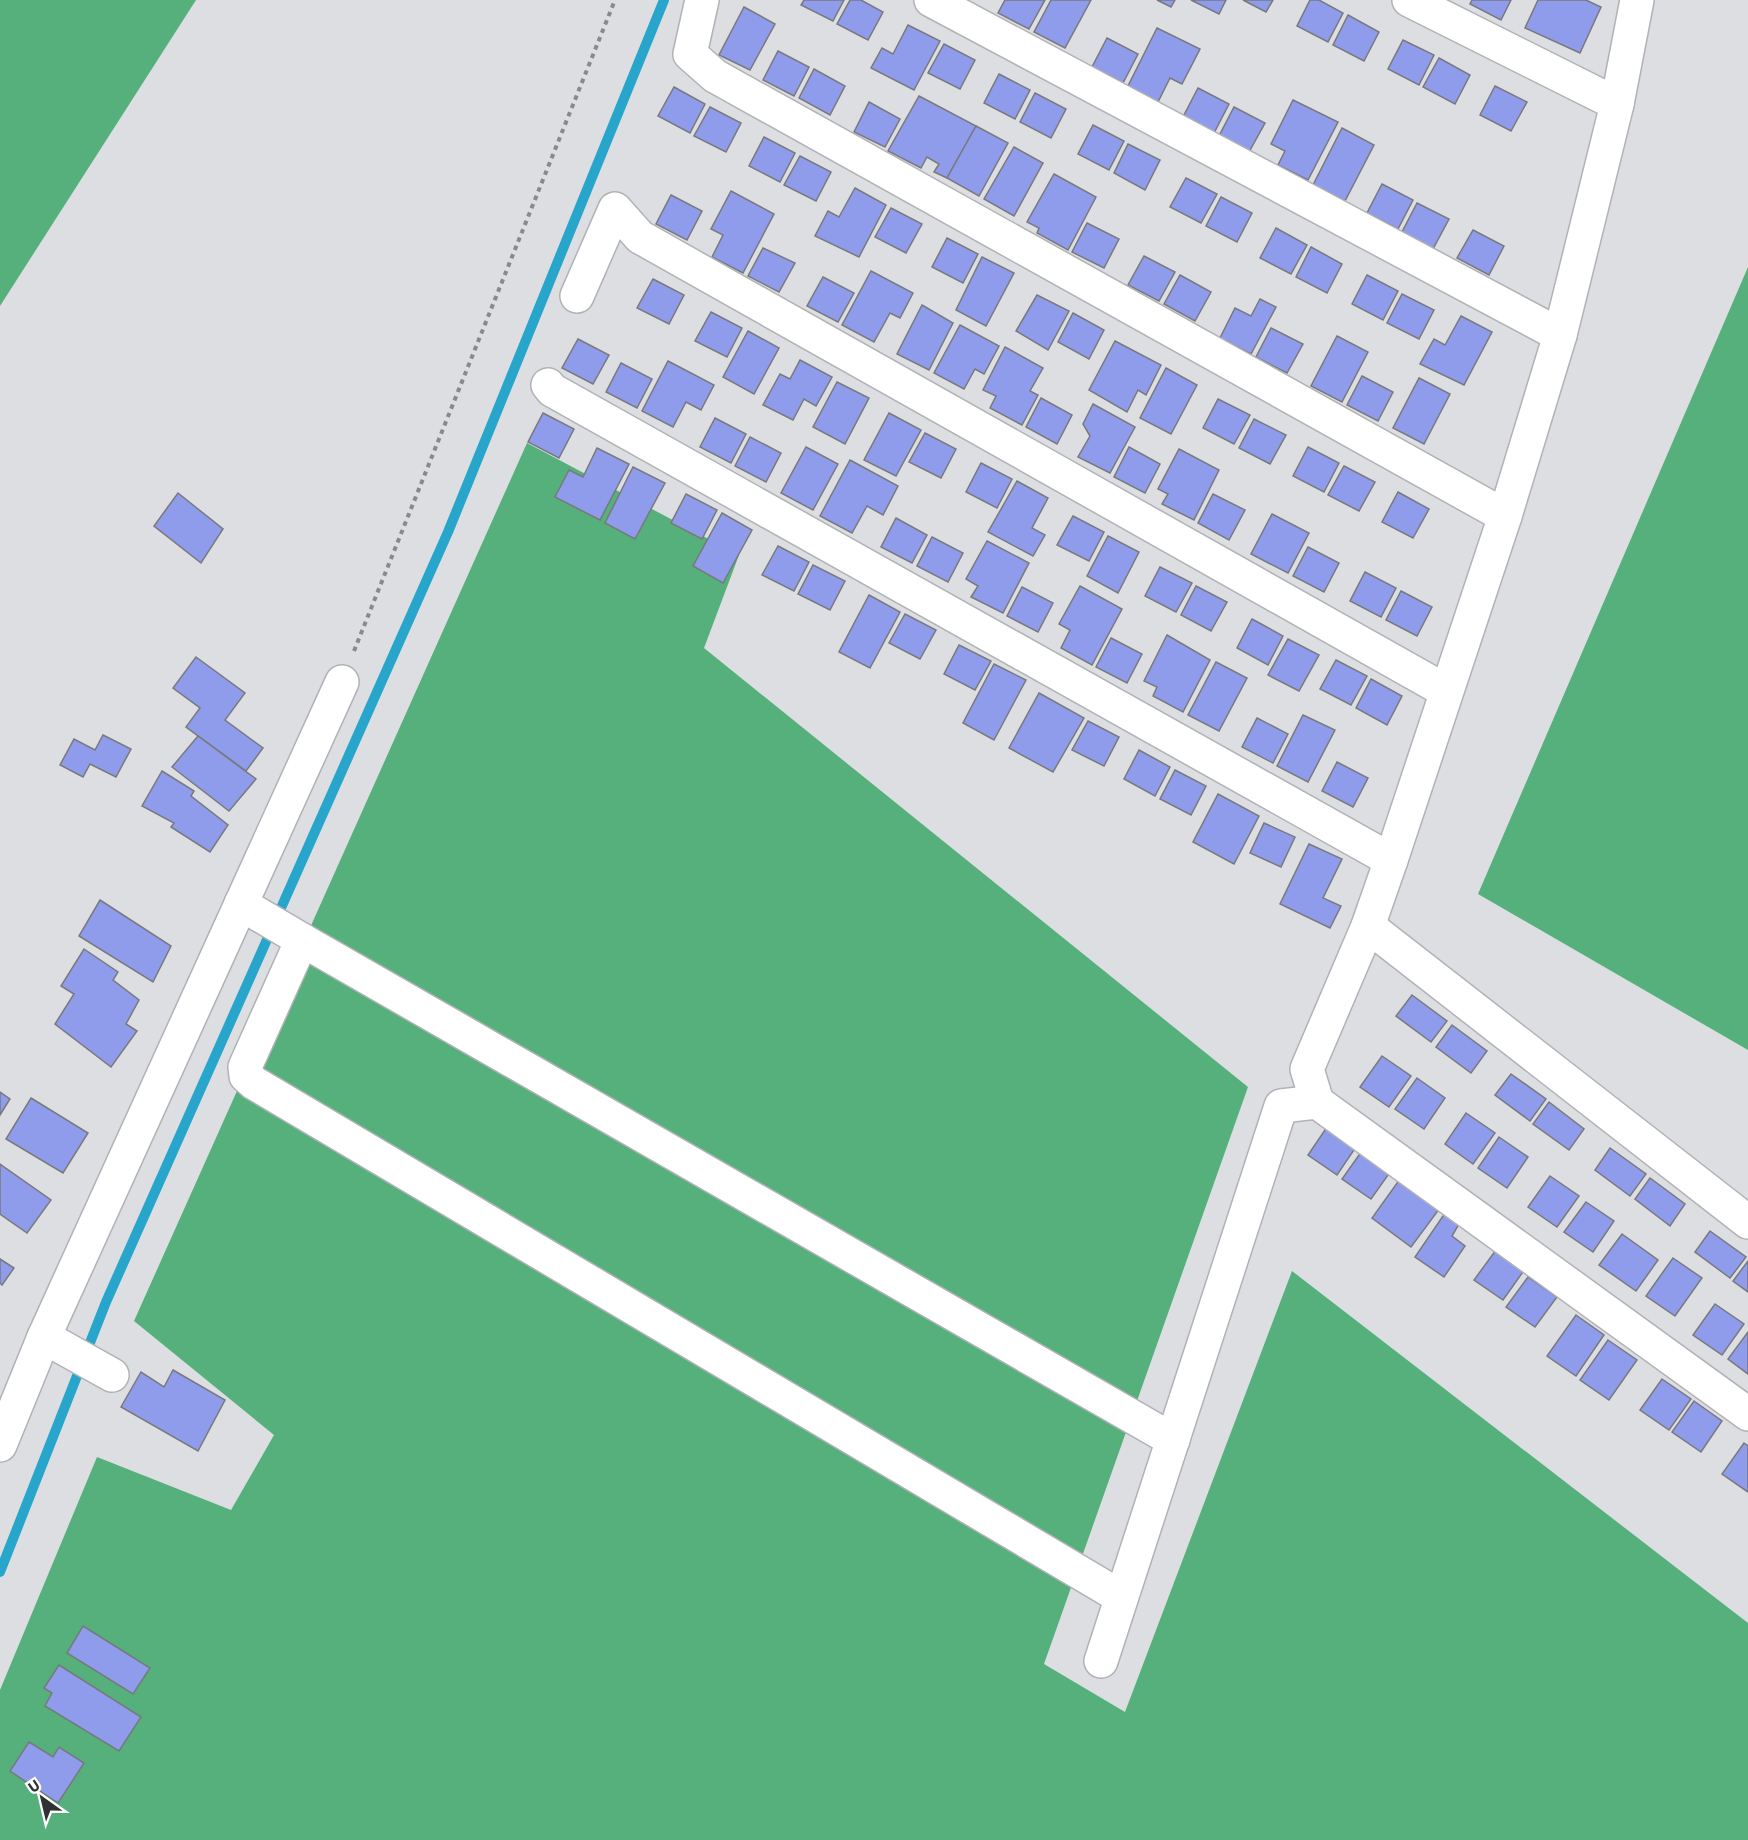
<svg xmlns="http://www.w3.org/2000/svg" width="1748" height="1840" font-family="'Source Sans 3',sans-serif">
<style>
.forest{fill:#55b07c}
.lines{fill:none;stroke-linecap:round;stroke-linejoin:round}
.stream{stroke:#27a5cb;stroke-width:10}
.building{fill:#8f9cec;stroke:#78797d;stroke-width:1.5}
.minor-casing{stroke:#b1b2b6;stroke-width:36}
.path{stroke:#88898c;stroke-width:4;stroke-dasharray:4.5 4.5;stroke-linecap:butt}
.minor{stroke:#fff;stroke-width:33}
</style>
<rect width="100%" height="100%" fill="#dddee2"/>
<g class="forest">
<polygon points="0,0 196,0 0,306"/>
<polygon points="1748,267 1748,1050 1478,894"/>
<polygon points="527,443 739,555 704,648 1248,1087 1044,1664 1125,1712 1292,1271 1748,1623 1748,1840 0,1840 0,1690 97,1457 231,1510 274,1435 134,1321"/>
</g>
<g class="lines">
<polyline class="stream" points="0,1572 106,1302 448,532 664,0"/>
</g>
<g class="building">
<polygon points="804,0 844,0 833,21 801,5"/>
<polygon points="850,0 861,0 883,12 868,40 837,24"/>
<polygon points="1005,0 1045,0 1029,29 998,13"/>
<polygon points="1051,0 1091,0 1065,48 1034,32"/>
<polygon points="1157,0 1175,0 1171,7"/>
<polygon points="1191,0 1226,0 1219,14"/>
<polygon points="1243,0 1273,0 1266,12"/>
<polygon points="1310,0 1319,0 1343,13 1328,42 1297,26"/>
<polygon points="1472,0 1511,0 1501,20 1470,4"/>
<polygon points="1538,0 1586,0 1601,7 1580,53 1525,28"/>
<polygon points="744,7 775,24 750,70 719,55"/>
<polygon points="1348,15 1379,32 1364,61 1333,45"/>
<polygon points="908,25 940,41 914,90 871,68 882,48 893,54"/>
<polygon points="1157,28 1200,49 1182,84 1170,78 1158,102 1128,86"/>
<polygon points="1107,38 1138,54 1123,83 1092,67"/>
<polygon points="1403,40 1434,55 1419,85 1388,69"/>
<polygon points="944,44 975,60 960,89 928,73"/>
<polygon points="778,51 809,67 794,96 763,80"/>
<polygon points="1439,58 1470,75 1455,104 1423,87"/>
<polygon points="814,69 845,86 830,115 799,98"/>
<polygon points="999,74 1030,90 1015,119 984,103"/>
<polygon points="1495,86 1527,102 1511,131 1480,115"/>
<polygon points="674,87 705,104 690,133 658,116"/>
<polygon points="1198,88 1229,104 1214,133 1183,117"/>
<polygon points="1035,93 1066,109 1051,138 1020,122"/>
<polygon points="919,96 976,126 947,178 934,172 939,164 927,157 921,168 888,151"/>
<polygon points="1293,100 1338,122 1308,180 1278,165 1285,151 1271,144"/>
<polygon points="869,102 900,119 885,147 854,132"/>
<polygon points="710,107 741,123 726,152 694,136"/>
<polygon points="1234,107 1265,123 1249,152 1219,136"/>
<polygon points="1093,125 1124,141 1109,170 1078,154"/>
<polygon points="976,126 1008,143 979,196 947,178"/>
<polygon points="1342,128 1374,145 1345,201 1313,185"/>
<polygon points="764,137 795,153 780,182 749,166"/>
<polygon points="1128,144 1160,160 1145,190 1114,173"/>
<polygon points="1014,147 1043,163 1014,216 984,199"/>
<polygon points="800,156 831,172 816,201 784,185"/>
<polygon points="1054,174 1096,197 1068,250 1037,233 1039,228 1027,222"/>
<polygon points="1186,178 1217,194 1201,223 1170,207"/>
<polygon points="1382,184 1413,200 1398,229 1367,213"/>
<polygon points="855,188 886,205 859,257 815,236 828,211 839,217"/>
<polygon points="731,191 774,214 743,273 712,257 723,235 711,229"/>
<polygon points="671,195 702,211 687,240 656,224"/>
<polygon points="1221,197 1252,213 1237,242 1206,226"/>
<polygon points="1417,203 1449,219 1433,249 1402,232"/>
<polygon points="891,208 922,224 906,253 875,237"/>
<polygon points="1087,223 1119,239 1104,268 1072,252"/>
<polygon points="1276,228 1307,245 1291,274 1260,258"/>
<polygon points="1473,230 1504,246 1489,275 1457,258"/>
<polygon points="947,238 978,254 963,283 932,267"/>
<polygon points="1311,247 1342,264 1327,293 1296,277"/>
<polygon points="763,248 795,263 779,292 748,276"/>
<polygon points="1144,256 1175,272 1159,301 1128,285"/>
<polygon points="982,257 1014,273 986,326 956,310"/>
<polygon points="871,271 913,293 900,318 890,313 874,342 842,325"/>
<polygon points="1180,275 1211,292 1195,321 1164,304"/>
<polygon points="1367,275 1398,291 1383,320 1352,304"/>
<polygon points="823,277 854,293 838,322 807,306"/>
<polygon points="653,279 684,295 669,324 637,308"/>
<polygon points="1402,294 1434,310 1419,339 1387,323"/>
<polygon points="1037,295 1069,311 1048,350 1016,331"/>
<polygon points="1260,299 1276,307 1251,354 1220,338 1235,308 1251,316"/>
<polygon points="922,305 953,323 929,370 897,354"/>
<polygon points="711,312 742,328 727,357 695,341"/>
<polygon points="1073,313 1104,330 1089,359 1058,342"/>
<polygon points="1461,316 1492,332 1464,385 1420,364 1434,339 1445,345"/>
<polygon points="960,325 999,346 984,374 975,369 964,389 934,373"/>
<polygon points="1271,328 1303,344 1287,373 1256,357"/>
<polygon points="748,331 779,348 754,394 723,377"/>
<polygon points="1337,336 1368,352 1342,402 1311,386"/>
<polygon points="578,339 609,355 593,384 562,368"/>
<polygon points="1115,341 1161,365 1146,395 1138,390 1127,412 1089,390"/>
<polygon points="1005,347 1043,368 1030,391 1038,395 1022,425 990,408 996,396 983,390"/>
<polygon points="800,360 832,377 816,406 804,399 793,420 763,405 780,374 790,379"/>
<polygon points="668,361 714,385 701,410 686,402 673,427 642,411"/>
<polygon points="621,363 652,379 637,408 606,392"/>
<polygon points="1166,368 1197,385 1171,434 1140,418"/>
<polygon points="1362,376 1393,392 1378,421 1347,405"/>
<polygon points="1419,378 1450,394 1424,444 1393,428"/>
<polygon points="837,382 869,398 845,444 813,427"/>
<polygon points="1041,398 1072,415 1057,444 1026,427"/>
<polygon points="1218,399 1250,415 1234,444 1203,428"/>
<polygon points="1093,404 1135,427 1110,473 1078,457 1090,436 1083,424"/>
<polygon points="543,413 574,429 559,458 528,442"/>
<polygon points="889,413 921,430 896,476 864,460"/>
<polygon points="715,418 746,434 731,463 700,447"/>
<polygon points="1254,419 1286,435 1270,464 1239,448"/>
<polygon points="925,433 956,449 941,478 909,462"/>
<polygon points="750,437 781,453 766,482 735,466"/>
<polygon points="806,447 838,464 813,510 781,493"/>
<polygon points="1129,447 1160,464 1145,493 1114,477"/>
<polygon points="1308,447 1339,463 1324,492 1293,476"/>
<polygon points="597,448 629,464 600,520 555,497 569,470 583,477"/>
<polygon points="1179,449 1219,470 1194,520 1162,504 1168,494 1158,489"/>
<polygon points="850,460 898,486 883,515 867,506 852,533 820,516"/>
<polygon points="981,463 1012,479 997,508 966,492"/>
<polygon points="1344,466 1375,482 1359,511 1328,495"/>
<polygon points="633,467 665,483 635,539 605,523"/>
<polygon points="1017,481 1048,498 1032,528 1045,535 1033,556 988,532"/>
<polygon points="1398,492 1429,509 1413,538 1382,522"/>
<polygon points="178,493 223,529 201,563 154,526"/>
<polygon points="686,494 717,510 702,539 671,523"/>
<polygon points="1213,494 1245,510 1229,540 1198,523"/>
<polygon points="722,513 752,530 723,583 693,566"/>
<polygon points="1272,514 1309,533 1288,573 1251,554"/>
<polygon points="1073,516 1104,532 1089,561 1057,545"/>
<polygon points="896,518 927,535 912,563 881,547"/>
<polygon points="1108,536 1139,552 1118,593 1087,576"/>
<polygon points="932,537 963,553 948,582 917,566"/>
<polygon points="987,541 1029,563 1003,613 971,597 978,586 966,579"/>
<polygon points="778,546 809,562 794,591 762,575"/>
<polygon points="1308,547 1339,563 1324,592 1293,576"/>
<polygon points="813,565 845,581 830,610 798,594"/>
<polygon points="1160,567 1192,583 1176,612 1145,596"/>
<polygon points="1365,572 1396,588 1381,617 1350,601"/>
<polygon points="1080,586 1122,609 1092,665 1061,648 1070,630 1059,624"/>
<polygon points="1196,586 1227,602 1211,631 1181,615"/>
<polygon points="1022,587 1053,603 1038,632 1007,616"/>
<polygon points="1401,591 1432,607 1417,636 1386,620"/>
<polygon points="869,595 900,612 870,668 839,652"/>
<polygon points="905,614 936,630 920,659 889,643"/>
<polygon points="1252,619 1283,636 1268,665 1237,648"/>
<polygon points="1167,635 1210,660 1183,712 1153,696 1157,687 1144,681"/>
<polygon points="1111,638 1142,654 1127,683 1096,667"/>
<polygon points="1288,639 1319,655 1299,691 1268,675"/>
<polygon points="959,645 991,661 975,690 944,674"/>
<polygon points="196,657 245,693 225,720 263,748 246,771 186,727 200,708 173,688"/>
<polygon points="1336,660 1367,676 1351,705 1320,689"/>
<polygon points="1216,662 1247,678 1219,731 1188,715"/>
<polygon points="994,664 1026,680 994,740 963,723"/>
<polygon points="1371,679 1402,696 1387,725 1356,708"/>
<polygon points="1039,693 1084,718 1053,772 1009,748"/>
<polygon points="1303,715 1335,730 1308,782 1277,766"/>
<polygon points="1257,718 1288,734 1273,763 1242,747"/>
<polygon points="1088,721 1119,737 1104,766 1072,750"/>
<polygon points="103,735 131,749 116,777 90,764 83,777 60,765 74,739 95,750"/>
<polygon points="198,736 256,779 229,811 172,767"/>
<polygon points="1139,750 1170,767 1155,796 1124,779"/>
<polygon points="1337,762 1368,778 1353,807 1322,791"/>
<polygon points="1175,770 1206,786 1191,815 1160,799"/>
<polygon points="162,771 194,791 191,796 228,825 210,852 171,827 174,823 142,806"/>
<polygon points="1218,794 1259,816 1234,864 1193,842"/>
<polygon points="1264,823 1295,837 1281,867 1250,853"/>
<polygon points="1309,844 1342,859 1323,898 1341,906 1330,928 1280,904"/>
<polygon points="100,900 171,946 153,982 79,936"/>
<polygon points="84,949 118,972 113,980 139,1000 126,1024 137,1031 111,1067 55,1024 74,994 61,986"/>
<polygon points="1412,995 1447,1021 1431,1042 1396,1016"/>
<polygon points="1452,1025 1487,1051 1471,1073 1436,1047"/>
<polygon points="1382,1056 1411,1076 1389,1107 1360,1087"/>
<polygon points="1511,1074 1546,1099 1530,1121 1495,1095"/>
<polygon points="1417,1078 1445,1098 1424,1129 1395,1109"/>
<polygon points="0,1092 10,1099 0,1115"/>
<polygon points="31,1098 88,1133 63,1173 6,1139"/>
<polygon points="1549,1102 1584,1129 1569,1150 1533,1124"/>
<polygon points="1466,1113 1495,1133 1473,1164 1445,1144"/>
<polygon points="1329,1124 1358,1144 1337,1175 1308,1155"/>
<polygon points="1499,1137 1528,1157 1507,1188 1478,1168"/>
<polygon points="1364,1148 1393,1168 1371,1199 1342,1179"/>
<polygon points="1610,1148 1646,1174 1630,1196 1595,1170"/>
<polygon points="0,1164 51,1200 27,1233 0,1214"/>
<polygon points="1550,1176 1579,1196 1557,1227 1528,1207"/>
<polygon points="1650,1178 1685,1204 1670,1226 1635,1199"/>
<polygon points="1400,1179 1440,1208 1411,1247 1372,1218"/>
<polygon points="1586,1202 1614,1221 1593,1252 1564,1232"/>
<polygon points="1445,1213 1459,1224 1452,1236 1465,1246 1444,1277 1415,1257"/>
<polygon points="1710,1231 1746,1257 1730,1278 1695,1252"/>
<polygon points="1622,1234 1658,1260 1636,1291 1599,1265"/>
<polygon points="1496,1250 1525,1269 1503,1300 1474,1280"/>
<polygon points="1673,1258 1702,1278 1675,1316 1646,1296"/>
<polygon points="0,1259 14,1268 2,1285 0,1283"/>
<polygon points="1748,1261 1748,1292 1733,1281"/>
<polygon points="1528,1277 1557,1297 1535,1327 1506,1307"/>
<polygon points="1715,1304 1744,1324 1722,1355 1693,1335"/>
<polygon points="1576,1315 1604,1335 1576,1376 1547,1356"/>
<polygon points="1748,1332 1748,1374 1728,1359"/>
<polygon points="1608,1340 1637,1360 1609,1400 1580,1380"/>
<polygon points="173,1370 225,1400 198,1451 121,1407 141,1372 164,1387"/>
<polygon points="1662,1379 1691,1399 1669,1430 1640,1410"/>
<polygon points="1694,1401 1722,1421 1701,1452 1672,1432"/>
<polygon points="1744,1443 1748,1446 1748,1492 1722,1474"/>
<polygon points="83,1626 150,1668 133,1694 67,1653"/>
<polygon points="59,1665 141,1717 119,1751 45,1706 52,1693 44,1688"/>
<polygon points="29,1742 53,1757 59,1747 84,1763 58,1803 10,1771"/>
</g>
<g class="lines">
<defs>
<g id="minor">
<polyline points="702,0 690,54 715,76 1505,516"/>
<polyline points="931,0 1560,335 1505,516 1391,860 1368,926 1307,1069 1317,1102 1748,1414"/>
<polyline points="1409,0 1617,104 1560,335"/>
<polyline points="1617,104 1637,0"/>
<polyline points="577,296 615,209 640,237 1446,691"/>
<polyline points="548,385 552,390 1391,860"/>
<polyline points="241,904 302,940"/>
<polyline points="1368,926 1748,1222"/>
<polyline points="44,1337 112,1375"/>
<polyline points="0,1445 44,1337 342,682"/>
<polyline points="1121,1597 254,1083 246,1076 245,1067 302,940 1173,1440"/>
<polyline points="1101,1661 1281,1106 1317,1102"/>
</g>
</defs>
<use href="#minor" class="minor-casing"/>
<polyline class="path" points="354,651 615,0"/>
<use href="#minor" class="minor"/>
</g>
<g transform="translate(42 1798) rotate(326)" stroke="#ffffff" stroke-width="4.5" paint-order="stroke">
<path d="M0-4.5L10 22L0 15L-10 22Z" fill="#303133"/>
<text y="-9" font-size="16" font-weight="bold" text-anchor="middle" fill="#303133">U</text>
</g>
</svg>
